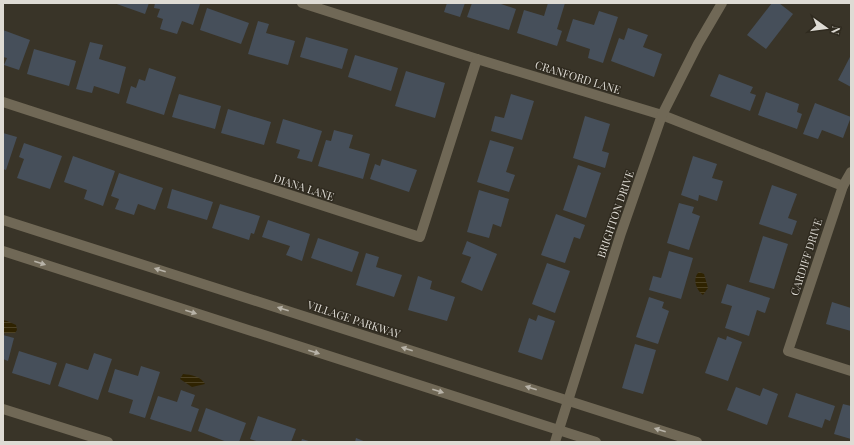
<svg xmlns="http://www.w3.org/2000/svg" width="854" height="445" font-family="'Playfair Display',serif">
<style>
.water{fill:url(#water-rules)}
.building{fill:#464f5a}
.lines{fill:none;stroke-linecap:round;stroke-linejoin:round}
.minor{stroke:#706856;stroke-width:10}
.oneway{fill:#b8b3a8}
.labels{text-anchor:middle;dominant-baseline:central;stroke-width:3;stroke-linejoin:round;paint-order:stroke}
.street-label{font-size:11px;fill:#dedbd4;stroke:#2f2a1f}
</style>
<defs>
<pattern id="water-rules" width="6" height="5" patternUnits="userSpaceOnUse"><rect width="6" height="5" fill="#2f2301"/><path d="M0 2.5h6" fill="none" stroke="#4d4225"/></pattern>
</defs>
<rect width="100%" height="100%" fill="#393428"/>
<g class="water">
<path d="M699 272 704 274 708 288 703 295C696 290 692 278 699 272Z"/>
<polygon points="3,320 7,321 16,325 17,330 15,333 3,333"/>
<path d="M183 374C192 375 200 376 205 384L192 387 180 379Z"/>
</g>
<g class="building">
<polygon points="114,3 149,3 145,14"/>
<polygon points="155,3 196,3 200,4 193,25 182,21 177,34 160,29 163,19 157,17 160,9 154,8"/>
<polygon points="447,3 465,3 460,17 444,12"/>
<polygon points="472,3 498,3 516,9 509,30 467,17"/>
<polygon points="548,3 565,3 557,29 562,31 557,46 517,33 524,10 544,16"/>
<polygon points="772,3 779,3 793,14 766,49 747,35"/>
<polygon points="207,8 249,23 241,44 200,30"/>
<polygon points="599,11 618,17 603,63 588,58 590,49 566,41 573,19 594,25"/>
<polygon points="258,21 269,24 266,33 295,41 288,65 248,54"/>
<polygon points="628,28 648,35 643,47 662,54 654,77 611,61 619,38 624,40"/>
<polygon points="3,30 30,40 19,70 4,65 7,58 3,57"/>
<polygon points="306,37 348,49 342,69 300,57"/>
<polygon points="90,42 103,45 99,59 126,67 119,94 94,86 92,93 76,89"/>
<polygon points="34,49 76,61 69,86 27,74"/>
<polygon points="355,55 398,68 391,91 348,77"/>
<polygon points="851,55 851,87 838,80"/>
<polygon points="149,68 176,77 164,115 126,103 131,86 136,88 139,79 145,81"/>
<polygon points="406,71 445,83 435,118 395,106"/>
<polygon points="719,74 753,87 750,93 756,95 750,111 710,96"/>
<polygon points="766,92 799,104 797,112 802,114 797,129 758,115"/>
<polygon points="179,94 221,106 215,129 172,117"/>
<polygon points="511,94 534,101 522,140 491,131 495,116 504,118"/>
<polygon points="815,103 851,117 843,138 822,130 818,139 803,134"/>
<polygon points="228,109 271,122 264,145 221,133"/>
<polygon points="585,116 610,124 602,151 609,153 605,168 573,158"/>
<polygon points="283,119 322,131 312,162 297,158 300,150 276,143"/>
<polygon points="334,130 353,135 349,148 370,154 363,179 318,166 326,140 331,141"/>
<polygon points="3,133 17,137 6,170 3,169"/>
<polygon points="490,140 514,147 506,172 515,175 509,192 477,182"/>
<polygon points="24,143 62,156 50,189 17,178 24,159 19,157"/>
<polygon points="73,156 115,171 103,206 84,199 87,190 64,182"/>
<polygon points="693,156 717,164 712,178 723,181 717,201 699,195 698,201 681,195"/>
<polygon points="382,159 417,170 409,192 370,179 375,164 380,166"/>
<polygon points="578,165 601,173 586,218 563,210"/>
<polygon points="119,173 163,188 155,210 138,204 134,215 115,209 119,199 111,196"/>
<polygon points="772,185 797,194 788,218 797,221 792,235 759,224"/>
<polygon points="172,189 213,202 207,220 167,208"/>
<polygon points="479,190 509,199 501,227 493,224 489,238 467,232"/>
<polygon points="679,203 694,207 692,213 700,216 689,250 667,243"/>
<polygon points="220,204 260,216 254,234 251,233 249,240 212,228"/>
<polygon points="556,214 585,225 580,239 574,237 565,263 541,255"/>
<polygon points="268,220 310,234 302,261 286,255 290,246 262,237"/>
<polygon points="763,236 788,244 774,289 749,282"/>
<polygon points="318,238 359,252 352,272 311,258"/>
<polygon points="467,241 497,254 482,291 461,282 471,257 462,254"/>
<polygon points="669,251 693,258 681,299 649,290 653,276 661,278"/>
<polygon points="366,253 379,257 376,267 402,275 394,297 356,285"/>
<polygon points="547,263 570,271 555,313 532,304"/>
<polygon points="418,276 432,281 430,289 455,297 447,321 408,310"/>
<polygon points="727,284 770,298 765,313 757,310 749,336 725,328 732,306 721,303"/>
<polygon points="649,297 664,302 662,308 669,311 658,344 636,337"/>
<polygon points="832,302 851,308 851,331 826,324"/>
<polygon points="538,315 555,321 542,360 518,352 529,318 536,321"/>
<polygon points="3,335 14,338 8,361 3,359"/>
<polygon points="727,336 742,342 728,381 705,373 718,337 726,340"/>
<polygon points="635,344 656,350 643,394 622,388"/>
<polygon points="19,351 57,363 50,385 12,373"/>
<polygon points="94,353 112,359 98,400 58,386 66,363 88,370"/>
<polygon points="141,366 160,372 145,418 129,413 133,400 108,392 115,369 138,376"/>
<polygon points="736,387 760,396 763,388 778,394 767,425 727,410"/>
<polygon points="181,390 195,395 191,406 199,409 191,432 150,419 158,396 177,402"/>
<polygon points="796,393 835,406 830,421 825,419 822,428 788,417"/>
<polygon points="843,404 851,406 851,439 834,434"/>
<polygon points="206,408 246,423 239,442 227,442 198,431"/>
<polygon points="258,416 296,429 291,442 259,442 250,439"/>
<polygon points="356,438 366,442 355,442"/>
<polygon points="302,439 312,442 301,442"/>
</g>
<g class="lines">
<g class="minor">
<polyline points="302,3 477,59 662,115 843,186"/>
<polyline points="3,102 420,237 477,59"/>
<polyline points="851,172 843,186 788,351 851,371"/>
<polyline points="3,220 697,442"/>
<polyline points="3,251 596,442"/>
<polyline points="3,409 108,442"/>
<polyline points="555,442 621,233 662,115 698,44 722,3"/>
</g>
</g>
<defs><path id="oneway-solid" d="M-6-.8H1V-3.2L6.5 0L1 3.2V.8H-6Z"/></defs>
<g class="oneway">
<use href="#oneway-solid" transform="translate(40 263) rotate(18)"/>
<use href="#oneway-solid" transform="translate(160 270) rotate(-162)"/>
<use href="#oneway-solid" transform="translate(283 309) rotate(-162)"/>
<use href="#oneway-solid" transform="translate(191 312) rotate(18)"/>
<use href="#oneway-solid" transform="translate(407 349) rotate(-162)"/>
<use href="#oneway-solid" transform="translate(314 352) rotate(18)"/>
<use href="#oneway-solid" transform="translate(531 388) rotate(-162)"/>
<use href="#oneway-solid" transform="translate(438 391) rotate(18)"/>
<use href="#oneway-solid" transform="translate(660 430) rotate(-162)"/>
</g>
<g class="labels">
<g class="street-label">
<text transform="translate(578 77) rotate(17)">CRANFORD LANE</text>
<text transform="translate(304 187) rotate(18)">DIANA LANE</text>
<text transform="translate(615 214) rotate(-71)">BRIGHTON DRIVE</text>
<text transform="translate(806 257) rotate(-72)">CARDIFF DRIVE</text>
<text transform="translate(354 319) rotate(18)">VILLAGE PARKWAY</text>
</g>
</g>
<rect width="854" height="445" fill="none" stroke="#dedbd4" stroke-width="8"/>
<g transform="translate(826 28) rotate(104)" stroke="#2f2a1f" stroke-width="3" paint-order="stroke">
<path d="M0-3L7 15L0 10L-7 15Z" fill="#dedbd4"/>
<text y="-6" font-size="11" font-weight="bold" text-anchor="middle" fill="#dedbd4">N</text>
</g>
</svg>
